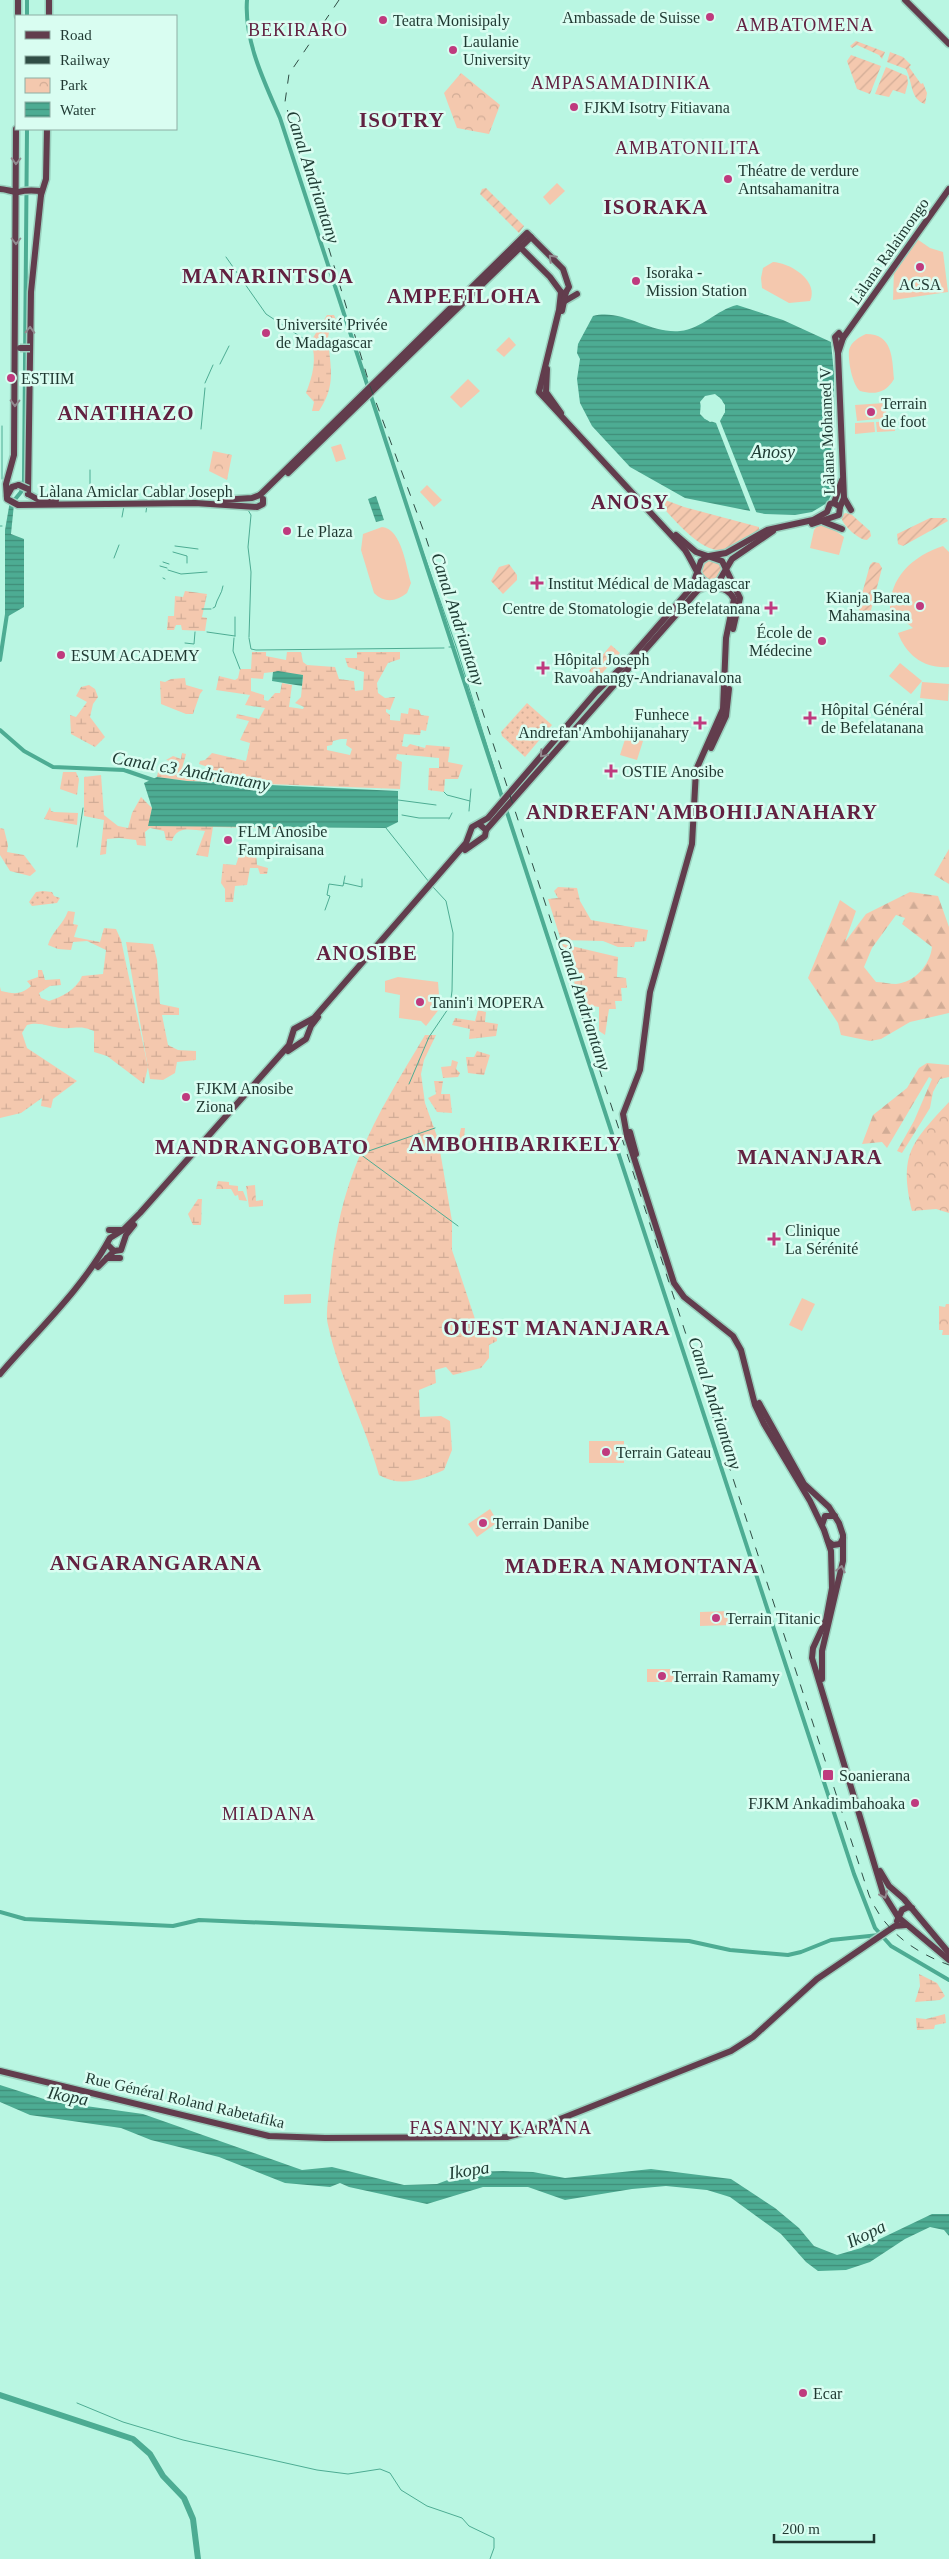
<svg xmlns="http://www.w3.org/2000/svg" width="949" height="2559" font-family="'Times New Roman',serif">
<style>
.grass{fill:url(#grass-dots)}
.forest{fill:url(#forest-firs);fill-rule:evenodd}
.wetland{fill:url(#wetland-marsh);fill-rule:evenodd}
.park{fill:url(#park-crowns)}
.garden{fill:url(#garden-furrows)}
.pitch{fill:#f4c8ae}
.water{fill:url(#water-rules);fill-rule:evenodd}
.pier{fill:#b9f6e2;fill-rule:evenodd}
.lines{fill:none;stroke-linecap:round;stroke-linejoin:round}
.stream{stroke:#4dac93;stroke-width:1}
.canal{stroke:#4dac93;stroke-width:4}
.river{stroke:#4dac93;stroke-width:6}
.major-casing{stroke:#9ad0be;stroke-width:9}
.major{stroke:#623d4d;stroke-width:6}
.rail{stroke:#304d45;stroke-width:1;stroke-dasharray:9 9;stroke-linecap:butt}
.major-bridge-casing{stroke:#9ad0be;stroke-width:9;stroke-linecap:butt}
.major-bridge{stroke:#623d4d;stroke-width:6}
.oneway{stroke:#928a8f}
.poi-dot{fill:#bf3a7e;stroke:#d9fdf1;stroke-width:2}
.labels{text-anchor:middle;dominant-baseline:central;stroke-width:5;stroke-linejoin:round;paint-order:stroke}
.poi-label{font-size:16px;fill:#1e3730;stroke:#d9fdf1;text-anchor:start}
.street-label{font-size:16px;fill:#1e3730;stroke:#d9fdf1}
.neighbourhood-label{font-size:18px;letter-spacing:1px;fill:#622141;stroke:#d9fdf1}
.water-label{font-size:18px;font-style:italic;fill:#203d35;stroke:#d9fdf1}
.district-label{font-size:21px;font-weight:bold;letter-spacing:1px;fill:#622141;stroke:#d9fdf1}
</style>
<defs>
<pattern id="grass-dots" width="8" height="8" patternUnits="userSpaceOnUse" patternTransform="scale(1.25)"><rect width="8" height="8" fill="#f4c8ae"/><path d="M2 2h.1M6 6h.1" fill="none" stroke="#d1ac96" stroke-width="1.8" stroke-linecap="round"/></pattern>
<pattern id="forest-firs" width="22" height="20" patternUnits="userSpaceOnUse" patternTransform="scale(1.25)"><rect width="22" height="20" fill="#f4c8ae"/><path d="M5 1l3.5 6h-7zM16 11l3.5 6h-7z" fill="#d1ac96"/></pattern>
<pattern id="wetland-marsh" width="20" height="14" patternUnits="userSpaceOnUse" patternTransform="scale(1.25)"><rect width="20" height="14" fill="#f4c8ae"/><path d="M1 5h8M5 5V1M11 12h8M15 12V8" fill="none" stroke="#d1ac96"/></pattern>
<pattern id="park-crowns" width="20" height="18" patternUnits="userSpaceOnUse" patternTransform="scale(1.25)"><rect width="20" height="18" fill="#f4c8ae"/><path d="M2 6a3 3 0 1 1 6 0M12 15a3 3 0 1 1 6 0" fill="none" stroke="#d1ac96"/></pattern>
<pattern id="garden-furrows" width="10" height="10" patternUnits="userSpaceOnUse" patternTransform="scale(1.25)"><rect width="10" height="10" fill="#f4c8ae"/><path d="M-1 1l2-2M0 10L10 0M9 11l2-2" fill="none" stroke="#d1ac96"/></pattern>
<pattern id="water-rules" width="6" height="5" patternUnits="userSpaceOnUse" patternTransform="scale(1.25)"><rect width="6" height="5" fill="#4dac93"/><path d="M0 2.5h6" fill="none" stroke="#3f8d78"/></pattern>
</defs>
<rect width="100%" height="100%" fill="#b9f6e2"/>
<g class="grass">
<polygon points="527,703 552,725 525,757 502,736 501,732"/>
<polygon points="43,891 52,892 54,896 60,898 57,903 32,906 29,902 36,892"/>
</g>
<g class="forest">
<polygon points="949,849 949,884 934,875"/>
<path d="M910 892 938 896 949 927V1013L910 1022 881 1039 870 1041 841 1035 838 1023 808 978 840 900 856 911 845 942 866 914ZM896 915 905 918 902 924 932 947C930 965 915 982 896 984 890 984 882 982 876 982L864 967 872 948Z"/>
<polygon points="927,1063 949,1065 949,1077 940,1079 933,1092 930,1108 902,1153 897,1151 914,1121 932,1079 929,1077 887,1148 882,1142 862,1144 873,1115 907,1088 919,1068"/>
</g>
<g class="wetland">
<path d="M327 315H334L339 326 329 332 328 338C330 367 337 384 319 411H312L314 402 306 393C313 375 317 359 311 341Z"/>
<polygon points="185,591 207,594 202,617 207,618 205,631 182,630 181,625 176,625 174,630 167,630 168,616 174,616 175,596 183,597"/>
<path d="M252 652H266V656L286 660 287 652H301L303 662 307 665 335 667 339 679 354 681 355 691 363 690 364 672 348 667 345 658H357V652H400V659L388 663 377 683 378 693 385 698 395 697 390 710 386 709V712L390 715V720L400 721 401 713 408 714 409 708 419 710 421 715 429 716 426 731 421 730 420 735 404 734 402 746 407 747 410 744 425 748 426 745 450 747 448 762 463 765 458 779H445L444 792 428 790 429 768H439V758L397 754 396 759 402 762 400 789 187 781 157 777 159 766 175 765V762L166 760 173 756 181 759 182 753 186 754 180 776 185 777 206 772 208 767 199 764 200 761 205 760 212 753 246 761 250 743 240 740 249 721 236 718 237 714 259 719 265 708 245 705 250 695 216 690 219 676 235 680 238 678 240 669H251ZM273 672 303 675 301 697 295 703 304 707 303 709 289 707 292 685 282 683 280 693H275L268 701 264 700V695L251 691V678L263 679 264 673ZM341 739H347L346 745 352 749 350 755 327 750V746L332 745 333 741Z"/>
<polygon points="185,678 186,685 203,690 200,694 193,714 186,714 161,704 160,681 165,682 171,679"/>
<polygon points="89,685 95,689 98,697 93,704 90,717 105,737 95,747 71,734 70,715 76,717 87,702 76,696 81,687"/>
<polygon points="63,772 76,772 79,779 77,795 60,789"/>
<path d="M101 775 104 815 118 826 128 828 132 813 141 797 152 808 149 826H316L299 829 213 827 208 857 196 855 205 831C191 830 177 825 172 841L166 840 164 831 150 828 145 832 146 846 137 845 136 840 119 838 107 839 106 854 100 855 104 820 84 816V777Z"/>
<polygon points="50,807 51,811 54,812 78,813 77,825 44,819"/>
<polygon points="0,828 4,829 8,845 7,852 24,855 36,871 30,876 10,871 0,855"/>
<polygon points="240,852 256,853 257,865 268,868 267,874 260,874 258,868 250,868 247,885 235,886 233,902 225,902 225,889 221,883 223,864 236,865"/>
<polygon points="558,887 577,888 580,901 591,920 648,930 646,941 635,942 634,947 618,947 603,941 562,940 563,944 618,957 617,977 626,978 627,988 621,988 622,1001 615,1001 616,1009 609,1009 605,1035 599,1031 599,1007 581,1004 548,899 558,898 554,891"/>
<path d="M68 911 75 912 73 924 78 925 74 937 100 942 104 928 116 929 121 940 148 1067 144 1084 107 1056 94 1052V1031C78 1025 77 1029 62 1028 50 1027 39 1021 27 1025L22 1033 27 1048 77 1081 53 1099 51 1108 41 1106 42 1098 21 1113 0 1118V987L1 991C14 994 21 995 31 986L27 981 38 977V970H42L45 980 60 979 61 985 50 986 39 993 41 998 49 1001C62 997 77 989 82 976L103 974 106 950 87 941 73 942 71 950 58 949 48 945C52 931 63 925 68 911Z"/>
<polygon points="126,942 153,944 157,960 160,1004 179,1008 179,1015 162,1015 168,1045 178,1050 196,1051 196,1060 177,1062 175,1073 163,1080 150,1079"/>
<polygon points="478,1010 486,1012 485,1022 498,1024 496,1036 469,1039 470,1029 452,1025 455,1018 475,1021"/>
<path d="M425 1035H436L424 1060 421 1074 425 1103 438 1139 452 1221V1250L479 1331H496L497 1341 489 1345V1358L481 1368 453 1375 446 1367 435 1370 436 1383 419 1390 420 1417 441 1416 450 1421 452 1450 444 1470C423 1479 401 1488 379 1475 365 1424 339 1377 328 1325 325 1313 329 1296 330 1283 333 1241 343 1194 360 1155 377 1113 402 1074 425 1035Z"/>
<polygon points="477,1051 490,1055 484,1075 468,1073 466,1057 474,1057"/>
<polygon points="452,1060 458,1062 456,1069 460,1073 458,1077 443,1078 441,1067 451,1066"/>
<polygon points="434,1081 443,1081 441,1094 450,1094 452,1113 437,1112 428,1098 436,1094"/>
<polygon points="461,1128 465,1128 463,1149 453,1149 452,1144 458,1142"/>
<path d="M198 1199H202C201 1208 202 1217 201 1225H193L188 1214Z"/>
<polygon points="919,1974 937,1983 945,1996 940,2000 915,2002 920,1986"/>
<polygon points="945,2014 946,2023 935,2025 934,2029 917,2030 916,2018 926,2019"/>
</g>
<g class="park">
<polygon points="461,73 500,105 489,134 457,128 444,93"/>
<polygon points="213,451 232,455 227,480 209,471"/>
<polygon points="611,645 620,653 597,679 589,671"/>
<path d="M949 1102V1213L936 1209 912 1211C899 1154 911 1143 949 1102Z"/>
<polygon points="218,1181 229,1182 229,1185 238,1186 238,1191 243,1191 247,1201 239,1200 238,1195 235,1196 231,1189 216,1189"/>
<polygon points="255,1185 256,1201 263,1200 263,1206 249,1207 246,1186"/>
<polygon points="946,1304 949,1304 949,1335 942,1335 943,1330 939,1330 939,1306 945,1307"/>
</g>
<g class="garden">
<polygon points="856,41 885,52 882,59 879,55 857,45 852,48 850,46"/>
<path d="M890 52 903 57 911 65 909 67 921 84 923 83 927 93 925 104C910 99 913 83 906 69L887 62Z"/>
<polygon points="851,55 881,66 870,94 857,89 847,61"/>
<polygon points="886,67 907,76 908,83 905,94 893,90 889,97 875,94"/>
<polygon points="486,188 524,226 519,233 480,194 482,189"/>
<path d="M652 495 684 507 759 527V531C748 537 734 548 721 550 698 552 667 511 652 495Z"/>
<path d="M845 513 851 514 870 531 871 536 867 540C859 540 843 526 841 517Z"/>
<polygon points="930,518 946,518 948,521 903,546 898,544 897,534"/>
<circle cx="712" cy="570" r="10"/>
<polygon points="873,562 879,563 882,568 870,614 863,617 858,608 870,565"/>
<polygon points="509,564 517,575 517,580 503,594 491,581 499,567"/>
</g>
<g class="pitch">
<polygon points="557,183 565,191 550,205 543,197"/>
<polygon points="917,239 930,248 943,252 948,292 893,300 894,270"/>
<path d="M773 262C791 263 819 281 810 301L789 303 762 288 761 278 763 268Z"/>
<path d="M866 334C893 334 892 358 894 379 886 393 875 395 860 391 852 384 848 361 849 350 851 342 859 337 866 334Z"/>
<polygon points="509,337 516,345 504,357 496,350"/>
<polygon points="468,379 480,391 461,408 450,397"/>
<polygon points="885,403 887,418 857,421 855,405"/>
<polygon points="895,421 895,431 877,432 876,422"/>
<polygon points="874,422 875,432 855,434 855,423"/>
<polygon points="341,444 346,459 336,462 331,447"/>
<polygon points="427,485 442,500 434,507 420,492"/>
<polygon points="819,524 830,527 844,537 839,555 810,548 814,530"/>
<path d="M382 527C402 529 406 567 411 583L407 593C396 602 384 603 374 593L361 550 363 534Z"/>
<path d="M943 546 949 552V667C924 669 906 655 898 633L913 628 902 619 903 616 890 611C889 577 913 556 943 546Z"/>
<polygon points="900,663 922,681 911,694 889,676"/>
<polygon points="922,682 949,684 948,701 920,698"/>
<polygon points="626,736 643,741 637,760 620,755"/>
<polygon points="398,977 438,982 440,1008 426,1026 421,1021 399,1018 400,995 385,992 385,981"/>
<polygon points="311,1294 311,1303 284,1304 284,1295"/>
<polygon points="802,1298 815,1304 802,1331 789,1325"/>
<rect x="589" y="1441" width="35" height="22"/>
<polygon points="490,1509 498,1522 477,1537 468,1524"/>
<polygon points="731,1611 731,1625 700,1626 700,1612"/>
<rect x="647" y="1669" width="30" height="13"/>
</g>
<g class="water">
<path d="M737 305 783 320 831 342 834 374 835 488 827 503 812 512 795 515 765 514 685 498 630 467 592 426 580 403 577 379 580 359 577 353 578 344 593 316C622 308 650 334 680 331 702 329 716 310 737 305ZM715 394 722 400 725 412 720 419 710 422 704 418 700 402 705 396Z"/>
<polygon points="376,496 384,520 376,522 368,499"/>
<polygon points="10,501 14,504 11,534 24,539 24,607 5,618 5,530"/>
<polygon points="278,671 303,675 302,686 272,681 273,672"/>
<polygon points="157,777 187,781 398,791 398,822 386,828 148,826 152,808 144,783"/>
<polygon points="0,2085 50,2101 143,2114 302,2170 332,2167 404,2185 437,2184 469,2172 503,2171 533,2172 565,2178 651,2169 731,2179 775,2208 799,2228 814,2246 837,2255 861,2248 932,2214 949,2214 949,2236 944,2230 930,2227 905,2239 870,2262 846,2270 818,2271 806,2262 781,2234 730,2197 707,2190 666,2186 632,2189 565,2200 528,2187 483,2187 427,2204 349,2187 340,2183 330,2187 285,2183 219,2157 151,2140 121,2128 30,2115 0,2102"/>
</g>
<path class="pier" d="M712 395 719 397 725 405V412L720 421 757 514 751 513 716 423 705 419 700 414 701 401ZM714 397 720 401 722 412 718 417 711 419 703 413 702 402 706 398Z"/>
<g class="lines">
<g class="stream">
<polyline points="226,257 266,314 307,341 311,341"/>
<polyline points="220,364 229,346"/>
<polyline points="205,383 213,365"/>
<polyline points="201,429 205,388"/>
<polyline points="2,479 2,426"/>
<polyline points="90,493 90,470"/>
<polyline points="241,509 248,510 251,515 248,547 251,572 249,637"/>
<polyline points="146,512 147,505"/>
<polyline points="122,517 124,506"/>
<polyline points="0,526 2,526"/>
<polyline points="416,532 456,646 503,797"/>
<polyline points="175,546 198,549"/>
<polyline points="173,552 187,556 187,563"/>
<polyline points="114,558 119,545"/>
<polyline points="163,562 169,564"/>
<polyline points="160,566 167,568"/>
<polyline points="168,570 181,574 207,572"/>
<polyline points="163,578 165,579"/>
<path d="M213 608 215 607C217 598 222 594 223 586"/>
<polyline points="202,609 211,609"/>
<polyline points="207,632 235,636"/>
<polyline points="235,636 235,617"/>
<polyline points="234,638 233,651 240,669"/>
<polyline points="249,638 251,649 256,650 444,648"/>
<polyline points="185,643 194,644 195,632"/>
<polyline points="449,647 455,647"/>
<polyline points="444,792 447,795 470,801"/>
<polyline points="398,800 436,805"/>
<polyline points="469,811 471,789"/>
<polyline points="507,811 683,1352"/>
<polyline points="402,815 419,818 449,818"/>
<polyline points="449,819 452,813"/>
<polyline points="386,828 429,882"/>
<polyline points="77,847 83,808"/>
<polyline points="344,883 362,887 362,879"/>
<polyline points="325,910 330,896 327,895 329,884 343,886 345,876"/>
<polyline points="409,1084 429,1037 450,1006 452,991 453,933 446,901 433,887"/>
<polyline points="360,1154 458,1226"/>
<polyline points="360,1154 435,1128"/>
<polyline points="77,2403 123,2422 183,2440 317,2470 348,2474 380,2469 390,2473 401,2490 427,2506 462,2518 469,2526 494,2538 494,2548 490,2559"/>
</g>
<g class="canal">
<path d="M247 0C244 41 264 81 280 118L854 1874 875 1928 891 1946 949 1980"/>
<polyline points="27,16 27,0"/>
<polyline points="12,503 21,492 24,480 27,129"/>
<polyline points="0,660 7,614"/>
<polyline points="0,730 24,751 53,767 124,770 156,781"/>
<polyline points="0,1912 25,1919 173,1926 199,1920 689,1941 730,1950 788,1955 801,1952 831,1940 879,1935"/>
</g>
<polyline class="river" points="0,2395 133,2439 150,2454 163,2476 184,2498 193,2519 198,2559"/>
<defs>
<g id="major">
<polyline points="905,0 949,44"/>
<polyline points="18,16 18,0"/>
<polyline points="49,16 49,0"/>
<polyline points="16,129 14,455 6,484 7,499 18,505 195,503 257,507 263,504 263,499"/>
<path d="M0 189C5 189 13 192 18 192 26 190 31 190 40 191L41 195"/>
<polyline points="518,245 550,277 561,292"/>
<path d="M561 292 559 310 539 392 685 550C691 559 695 570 701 578 710 590 727 584 734 599L726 638 723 709 696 770 692 844 650 992 640 1070 623 1114 627 1136 674 1283 684 1297 733 1336 741 1350 755 1405 764 1424 810 1501 824 1530 831 1551 832 1588 826 1620 813 1648 812 1658 883 1893 898 1917 949 1960"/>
<polyline points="565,301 577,294"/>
<polyline points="562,311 566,292"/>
<polyline points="838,353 843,338 949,189"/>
<polyline points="547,369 546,392 561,413"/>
<polyline points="288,473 531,237"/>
<polyline points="28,494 31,292 41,195 46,179 47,129"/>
<polyline points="28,494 37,499 56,500"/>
<polyline points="260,495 527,233 563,269 569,287 566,292"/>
<polyline points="7,496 12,487 19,485"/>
<polyline points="844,498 851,510"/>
<polyline points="221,500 252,498 260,495"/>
<polyline points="840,507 844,498 838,353 835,337 839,333 843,338"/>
<polyline points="824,522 842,529"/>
<polyline points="812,524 839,515 840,507 834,503"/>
<polyline points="676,535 696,552 722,561 740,598 733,629"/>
<polyline points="711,748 726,716 729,689"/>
<polyline points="486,830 698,590 719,581 732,559 773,531"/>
<polyline points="465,850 485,836 486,830 479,824"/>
<polyline points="288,1051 306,1039 311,1026 318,1017"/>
<polyline points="630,1132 636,1154"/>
<polyline points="109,1230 121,1230"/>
<polyline points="108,1245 114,1251 121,1250 126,1235 134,1225"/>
<polyline points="107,1258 120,1258"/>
<polyline points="98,1267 114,1251"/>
<path d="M0 1374C38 1330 83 1288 110 1238L123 1230 140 1213 289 1045 294 1029 314 1018 447 865 466 843 472 827 488 818 596 692 624 665 692 587 701 561 709 556 726 553 767 530 813 520 827 512 830 504 834 503 842 480"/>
<polyline points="759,1403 804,1484 829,1507 839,1523 843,1535 843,1561 822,1651 822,1679"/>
<polyline points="822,1525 825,1516 835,1516"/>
<polyline points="828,1541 833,1545 840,1544 843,1538"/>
<polyline points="880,1871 889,1886 904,1899 949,1953"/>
<polyline points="897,1921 902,1910 908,1907 912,1908"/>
<polyline points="0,2071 269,2136 325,2138 507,2137 530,2131 731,2051 753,2037 817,1979 895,1926 906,1925"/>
</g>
</defs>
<use href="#major" class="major-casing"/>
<use href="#major" class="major"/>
<path class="rail" d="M339 0 289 74 285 102 370 386 424 532 869 1895C884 1931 914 1952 949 1965"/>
<defs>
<g id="major-bridge">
<polyline points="20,348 30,348"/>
<polyline points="19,485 28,489"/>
</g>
</defs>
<use href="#major-bridge" class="major-bridge-casing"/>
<use href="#major-bridge" class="major-bridge"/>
</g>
<defs><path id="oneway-chevron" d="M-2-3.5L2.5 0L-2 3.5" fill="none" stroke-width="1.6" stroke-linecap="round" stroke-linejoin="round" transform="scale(1.25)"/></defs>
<g class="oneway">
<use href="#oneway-chevron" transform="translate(16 161) rotate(91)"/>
<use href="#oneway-chevron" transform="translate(16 241) rotate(90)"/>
<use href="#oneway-chevron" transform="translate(552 258) rotate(-135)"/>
<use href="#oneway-chevron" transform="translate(30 330) rotate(-89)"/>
<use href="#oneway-chevron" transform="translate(15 403) rotate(91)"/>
<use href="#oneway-chevron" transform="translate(543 754) rotate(131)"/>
<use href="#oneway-chevron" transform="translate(841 1569) rotate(-78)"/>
<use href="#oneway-chevron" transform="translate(884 1895) rotate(66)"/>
</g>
<g class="poi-dot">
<circle cx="710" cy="17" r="5"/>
<circle cx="383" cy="20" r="5"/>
<circle cx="453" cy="50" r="5"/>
<circle cx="574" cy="107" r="5"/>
<circle cx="728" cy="179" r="5"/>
<circle cx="920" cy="267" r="5"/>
<circle cx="636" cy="281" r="5"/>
<circle cx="266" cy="333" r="5"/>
<circle cx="11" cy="378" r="5"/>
<circle cx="871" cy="412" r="5"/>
<circle cx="287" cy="531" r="5"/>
<path d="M534.5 575.5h5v5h5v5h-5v5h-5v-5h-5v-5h5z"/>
<circle cx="920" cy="606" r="5"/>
<path d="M768.5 600.5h5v5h5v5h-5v5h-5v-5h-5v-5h5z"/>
<circle cx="822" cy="641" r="5"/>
<circle cx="61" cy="655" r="5"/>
<path d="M540.5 660.5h5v5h5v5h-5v5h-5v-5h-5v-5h5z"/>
<path d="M807.5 710.5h5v5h5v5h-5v5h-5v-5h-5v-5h5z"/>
<path d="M697.5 715.5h5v5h5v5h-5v5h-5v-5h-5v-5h5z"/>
<path d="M608.5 763.5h5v5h5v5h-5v5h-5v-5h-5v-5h5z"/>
<circle cx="228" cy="840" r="5"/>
<circle cx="420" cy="1002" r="5"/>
<circle cx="186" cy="1097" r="5"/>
<path d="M771.5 1231.5h5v5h5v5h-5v5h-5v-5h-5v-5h5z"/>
<circle cx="606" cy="1452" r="5"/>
<circle cx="483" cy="1523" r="5"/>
<circle cx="716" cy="1618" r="5"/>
<circle cx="662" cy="1676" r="5"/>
<rect x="822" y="1769" width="12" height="12" rx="2.5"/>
<circle cx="915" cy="1803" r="5"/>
<circle cx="803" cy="2393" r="5"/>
</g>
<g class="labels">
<g class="poi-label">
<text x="700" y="17" text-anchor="end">Ambassade de Suisse</text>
<text x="393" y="20">Teatra Monisipaly</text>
<text x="463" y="41">Laulanie<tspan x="463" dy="18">University</tspan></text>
<text x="584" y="107">FJKM Isotry Fitiavana</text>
<text x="738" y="170">Théatre de verdure<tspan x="738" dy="18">Antsahamanitra</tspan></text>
<text x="646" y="272">Isoraka -<tspan x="646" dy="18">Mission Station</tspan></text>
<text x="920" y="284" text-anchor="middle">ACSA</text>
<text x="276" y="324">Université Privée<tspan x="276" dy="18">de Madagascar</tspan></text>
<text x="21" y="378">ESTIIM</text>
<text x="881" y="403">Terrain<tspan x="881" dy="18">de foot</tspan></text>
<text x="297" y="531">Le Plaza</text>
<text x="548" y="583">Institut Médical de Madagascar</text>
<text x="910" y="597" text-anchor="end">Kianja Barea<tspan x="910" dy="18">Mahamasina</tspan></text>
<text x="760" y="608" text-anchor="end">Centre de Stomatologie de Befelatanana</text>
<text x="812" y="632" text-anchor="end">École de<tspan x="812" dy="18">Médecine</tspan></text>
<text x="71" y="655">ESUM ACADEMY</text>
<text x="554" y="659">Hôpital Joseph<tspan x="554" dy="18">Ravoahangy-Andrianavalona</tspan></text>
<text x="821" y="709">Hôpital Général<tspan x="821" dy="18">de Befelatanana</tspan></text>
<text x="689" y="714" text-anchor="end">Funhece<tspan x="689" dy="18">Andrefan'Ambohijanahary</tspan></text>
<text x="622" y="771">OSTIE Anosibe</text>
<text x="238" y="831">FLM Anosibe<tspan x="238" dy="18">Fampiraisana</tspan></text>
<text x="430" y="1002">Tanin'i MOPERA</text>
<text x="196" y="1088">FJKM Anosibe<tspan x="196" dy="18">Ziona</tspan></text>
<text x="785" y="1230">Clinique<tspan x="785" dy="18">La Sérénité</tspan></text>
<text x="616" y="1452">Terrain Gateau</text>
<text x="493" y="1523">Terrain Danibe</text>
<text x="726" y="1618">Terrain Titanic</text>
<text x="672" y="1676">Terrain Ramamy</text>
<text x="839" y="1775">Soanierana</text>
<text x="905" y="1803" text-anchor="end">FJKM Ankadimbahoaka</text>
<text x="813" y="2393">Ecar</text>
</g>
<g class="street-label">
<text transform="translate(889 251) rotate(-55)">Làlana Ralaimongo</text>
<text transform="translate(827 431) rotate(-92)">Làlana Mohamed V</text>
<text x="136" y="491">Làlana Amiclar Cablar Joseph</text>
<text transform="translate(185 2100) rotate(13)">Rue Général Roland Rabetafika</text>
</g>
<g class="neighbourhood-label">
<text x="805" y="25">AMBATOMENA</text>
<text x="298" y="30">BEKIRARO</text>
<text x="621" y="83">AMPASAMADINIKA</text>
<text x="688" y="148">AMBATONILITA</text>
<text x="269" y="1814">MIADANA</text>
<text x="501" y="2128">FASAN'NY KARÀNA</text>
</g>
<g class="water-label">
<text transform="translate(313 177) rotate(72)">Canal Andriantany</text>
<text x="773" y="452">Anosy</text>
<text transform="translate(458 619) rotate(72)">Canal Andriantany</text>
<text transform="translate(191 771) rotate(10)">Canal c3 Andriantany</text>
<text transform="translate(584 1004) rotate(72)">Canal Andriantany</text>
<text transform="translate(715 1403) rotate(72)">Canal Andriantany</text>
<text transform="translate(68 2096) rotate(11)">Ikopa</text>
<text transform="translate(469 2170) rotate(-9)">Ikopa</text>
<text transform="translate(866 2234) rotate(-26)">Ikopa</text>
</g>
<g class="district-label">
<text x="402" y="120">ISOTRY</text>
<text x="656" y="207">ISORAKA</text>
<text x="268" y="276">MANARINTSOA</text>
<text x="464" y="296">AMPEFILOHA</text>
<text x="126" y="413">ANATIHAZO</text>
<text x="630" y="502">ANOSY</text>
<text x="702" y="812">ANDREFAN'AMBOHIJANAHARY</text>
<text x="367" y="953">ANOSIBE</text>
<text x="516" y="1144">AMBOHIBARIKELY</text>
<text x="262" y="1147">MANDRANGOBATO</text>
<text x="810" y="1157">MANANJARA</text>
<text x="557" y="1328">OUEST MANANJARA</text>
<text x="156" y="1563">ANGARANGARANA</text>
<text x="632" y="1566">MADERA NAMONTANA</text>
</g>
</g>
<rect x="15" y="15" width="162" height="115" fill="#d9fdf1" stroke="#8eaea4"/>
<rect x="25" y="31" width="25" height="8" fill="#623d4d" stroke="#8eaea4"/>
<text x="60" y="40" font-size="15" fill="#1e3730">Road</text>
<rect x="25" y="56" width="25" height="8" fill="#304d45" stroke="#8eaea4"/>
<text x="60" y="65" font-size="15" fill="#1e3730">Railway</text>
<rect x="25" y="78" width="25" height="15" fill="url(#park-crowns)" stroke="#8eaea4"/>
<text x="60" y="90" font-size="15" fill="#1e3730">Park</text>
<rect x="25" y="102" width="25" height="15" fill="url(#water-rules)" stroke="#8eaea4"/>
<text x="60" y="115" font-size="15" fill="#1e3730">Water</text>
<path d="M774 2534v8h100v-8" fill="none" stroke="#1e3730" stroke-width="2.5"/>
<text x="782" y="2534" font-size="15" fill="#1e3730" stroke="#d9fdf1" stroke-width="4" paint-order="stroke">200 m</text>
</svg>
